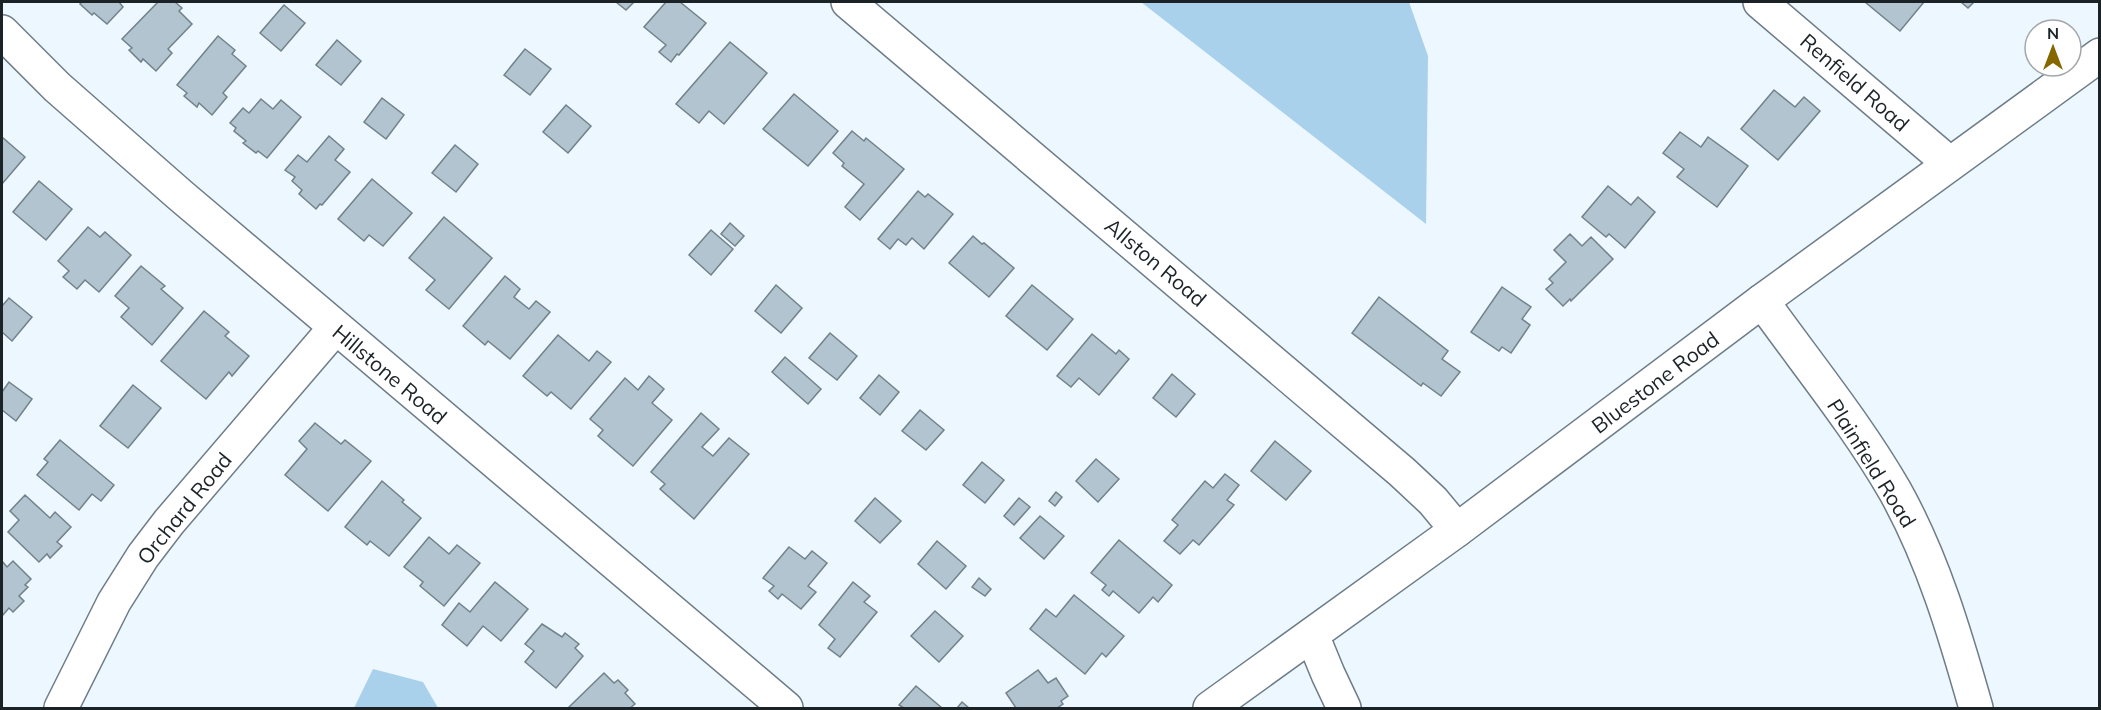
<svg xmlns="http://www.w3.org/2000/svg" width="2101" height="710" font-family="Mulish,sans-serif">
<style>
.green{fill:#aad1eb}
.building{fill:#b2c4cf;stroke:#71828c;stroke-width:1.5}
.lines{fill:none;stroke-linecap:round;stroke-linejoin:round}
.street-casing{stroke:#6d7d88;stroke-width:36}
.street{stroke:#fff;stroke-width:33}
.labels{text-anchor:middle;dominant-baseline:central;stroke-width:4.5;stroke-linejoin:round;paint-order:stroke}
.street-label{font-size:21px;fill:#1c2327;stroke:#fff}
</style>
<rect width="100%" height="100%" fill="#edf7ff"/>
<g class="green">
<polygon points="1141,2 1409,2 1428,56 1426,224"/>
<polygon points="373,669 423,682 438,708 354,708"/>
</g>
<g class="building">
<polygon points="82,2 119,2 123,7 107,24 94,13 92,15 80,4"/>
<polygon points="158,2 175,2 182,8 179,11 192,24 168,49 172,53 156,71 143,59 141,62 129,50 132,48 122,39"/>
<polygon points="616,2 634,2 626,10"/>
<polygon points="666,2 680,2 706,23 679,55 677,54 671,62 659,52 666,45 644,27"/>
<polygon points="1865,2 1924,2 1900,31"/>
<polygon points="1961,2 1974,2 1968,8"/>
<polygon points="284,5 305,23 281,51 260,33"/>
<polygon points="218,36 235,50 232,54 246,66 223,93 227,97 212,115 199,103 197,107 184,96 187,93 177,85"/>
<polygon points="337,40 361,61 341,85 316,65"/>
<polygon points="730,42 767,73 724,124 709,111 699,123 676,104"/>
<polygon points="525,49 551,69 530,95 504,75"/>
<polygon points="1774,90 1795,107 1804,97 1820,111 1778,160 1741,129"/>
<polygon points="794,94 838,131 808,166 763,129"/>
<polygon points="382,98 404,115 386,139 364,122"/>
<polygon points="261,99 273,109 281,100 301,117 267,158 258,151 256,153 243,143 246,141 234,131 236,128 230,123 243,108 249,113"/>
<polygon points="566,105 591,126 568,153 543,132"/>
<polygon points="852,131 864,141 866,138 904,169 860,220 845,207 864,184 842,166 844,163 833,153"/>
<polygon points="1680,132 1701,147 1708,137 1748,166 1717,207 1677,177 1684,169 1663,153"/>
<polygon points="329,136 344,149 335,160 350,172 322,205 320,204 316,209 299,194 302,190 292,181 295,177 285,170 298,155 307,162"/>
<polygon points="2,137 25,157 2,184"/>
<polygon points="455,145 478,164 456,192 432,173"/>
<polygon points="372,179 412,213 383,246 369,235 364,241 338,219"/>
<polygon points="39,181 72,209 46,240 13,212"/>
<polygon points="1608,186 1631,205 1638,197 1655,212 1625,248 1609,234 1606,237 1582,217"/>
<polygon points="918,191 925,197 928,194 953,214 924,249 912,238 906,245 898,239 890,249 878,239"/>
<polygon points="444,217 492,258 449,309 426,290 435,280 409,258"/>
<polygon points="730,223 744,236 735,246 721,234"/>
<polygon points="88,227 100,237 105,232 131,255 99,292 85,280 77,289 63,277 69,271 58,261"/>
<polygon points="711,230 733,249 711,275 689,255"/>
<polygon points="1570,234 1582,246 1591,237 1613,259 1571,301 1570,299 1563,306 1546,289 1553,283 1549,279 1566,262 1554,250"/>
<polygon points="973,236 982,244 984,243 1014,268 989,297 949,263"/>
<polygon points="141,266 165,286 161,289 183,308 152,345 121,317 129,308 115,296"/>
<polygon points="505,276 520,289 514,297 529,309 536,301 550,312 510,359 488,341 485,345 463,326"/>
<polygon points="776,285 802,308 781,333 755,311"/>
<polygon points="1032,285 1073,319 1047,350 1006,316"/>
<polygon points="1502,287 1531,307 1522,319 1530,325 1511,353 1502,347 1499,351 1471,332"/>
<polygon points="1379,297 1448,351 1442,359 1460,372 1441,396 1423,383 1421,386 1352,333"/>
<polygon points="9,298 32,317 12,341 2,332 2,306"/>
<polygon points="204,311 229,332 225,336 249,356 232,376 229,372 206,399 161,361"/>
<polygon points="830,333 857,356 837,380 809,358"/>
<polygon points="1092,334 1116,354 1119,350 1129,359 1099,395 1079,378 1071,387 1057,376"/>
<polygon points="558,335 589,361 597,351 611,362 571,409 551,392 547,396 523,376"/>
<polygon points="785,357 821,389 808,404 772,372"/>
<polygon points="1172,374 1195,394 1176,417 1153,398"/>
<polygon points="879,375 899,392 880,415 860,398"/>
<polygon points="649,376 664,389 652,403 672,420 633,466 598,436 603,430 590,419 625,378 638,390"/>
<polygon points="9,382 32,399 16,421 2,410 2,392"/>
<polygon points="133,385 161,408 128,448 100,426"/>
<polygon points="920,410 944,430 926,450 902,431"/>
<polygon points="701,413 719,429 702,447 713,456 729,438 749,454 694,519 660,489 665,484 651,472"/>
<polygon points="315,423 341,444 345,440 371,461 328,511 285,475 307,449 299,441"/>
<polygon points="60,440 114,485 101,501 92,494 79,510 37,475 48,462 44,459"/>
<polygon points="1275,441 1311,471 1286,500 1251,471"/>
<polygon points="1096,459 1119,479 1098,502 1076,481"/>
<polygon points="982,462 1004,480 985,503 963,485"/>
<polygon points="1225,474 1239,485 1227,500 1234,505 1199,545 1193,540 1180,554 1164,541 1178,525 1172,520 1205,481 1213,488"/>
<polygon points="382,481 404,500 402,502 421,518 389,556 370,541 367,545 345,527"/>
<polygon points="1056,492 1062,497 1055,506 1049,501"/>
<polygon points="25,495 50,518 55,512 71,527 57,542 62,546 50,558 47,554 39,562 8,532 19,520 10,511"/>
<polygon points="875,498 901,521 880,543 855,521"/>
<polygon points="1019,498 1030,507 1014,525 1004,516"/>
<polygon points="1040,516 1064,536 1044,559 1020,538"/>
<polygon points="429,537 449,554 457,545 480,563 444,606 420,586 423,582 404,567"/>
<polygon points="1119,540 1172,585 1158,602 1153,597 1139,613 1113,591 1109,596 1102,590 1106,585 1091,573"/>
<polygon points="937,541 966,566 946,589 918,564"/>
<polygon points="789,547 805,559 812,551 827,563 808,586 816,592 801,609 782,594 778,599 769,591 774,586 763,578"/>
<polygon points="2,561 7,567 13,561 31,579 25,585 28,587 19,596 24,601 13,612 9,608 2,616"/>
<polygon points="979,578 991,589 985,596 972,587"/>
<polygon points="495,582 528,609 501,641 483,626 467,646 442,625 459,603 470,612"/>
<polygon points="853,582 870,596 864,602 877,612 840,657 828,648 835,639 819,625"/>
<polygon points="1074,595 1124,636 1106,657 1102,653 1085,674 1030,629 1046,609 1056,617"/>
<polygon points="935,611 963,636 939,662 911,636"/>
<polygon points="542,624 562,637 565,633 579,644 575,648 583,656 556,688 525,662 534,651 525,644"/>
<polygon points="1038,670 1048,683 1056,678 1068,696 1061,701 1063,704 1057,708 1016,708 1006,693"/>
<polygon points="604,673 614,683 618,680 628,690 625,693 635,704 630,708 568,708"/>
<polygon points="916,686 942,708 904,708 899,705"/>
<polygon points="962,702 969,708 957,708"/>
</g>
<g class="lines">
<defs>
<g id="street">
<polyline points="848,2 1402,472 1433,501 1457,530"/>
<polyline points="1760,2 1949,163"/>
<polyline points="2,32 57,87 180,195 786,708"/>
<path d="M1762 301C1807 364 1857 425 1895 491 1933 559 1955 634 1976 708"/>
<polyline points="1312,635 1328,674 1344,708"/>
<polyline points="61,708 114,602 143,556 169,522 335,328"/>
<polyline points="1210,708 1457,530 1762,301 2100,55"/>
</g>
</defs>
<use href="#street" class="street-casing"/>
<use href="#street" class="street"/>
</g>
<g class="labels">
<g class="street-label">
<text transform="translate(1855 82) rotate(41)">Renfield Road</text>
<text transform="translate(1156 262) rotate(40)">Allston Road</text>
<text transform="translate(390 374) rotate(40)">Hillstone Road</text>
<text transform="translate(1655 382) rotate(-37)">Bluestone Road</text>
<text transform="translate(1872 463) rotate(58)">Plainfield Road</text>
<text transform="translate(184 508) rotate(-51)">Orchard Road</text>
</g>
</g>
<rect width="2101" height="710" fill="none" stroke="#1c2327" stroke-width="6"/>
<g transform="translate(2053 48)"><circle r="28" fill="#ffffff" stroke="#a4a7a9" stroke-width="1.5"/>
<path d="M0-4.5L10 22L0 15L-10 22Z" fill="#866600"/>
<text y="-9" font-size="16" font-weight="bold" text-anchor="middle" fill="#1c2327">N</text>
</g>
</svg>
